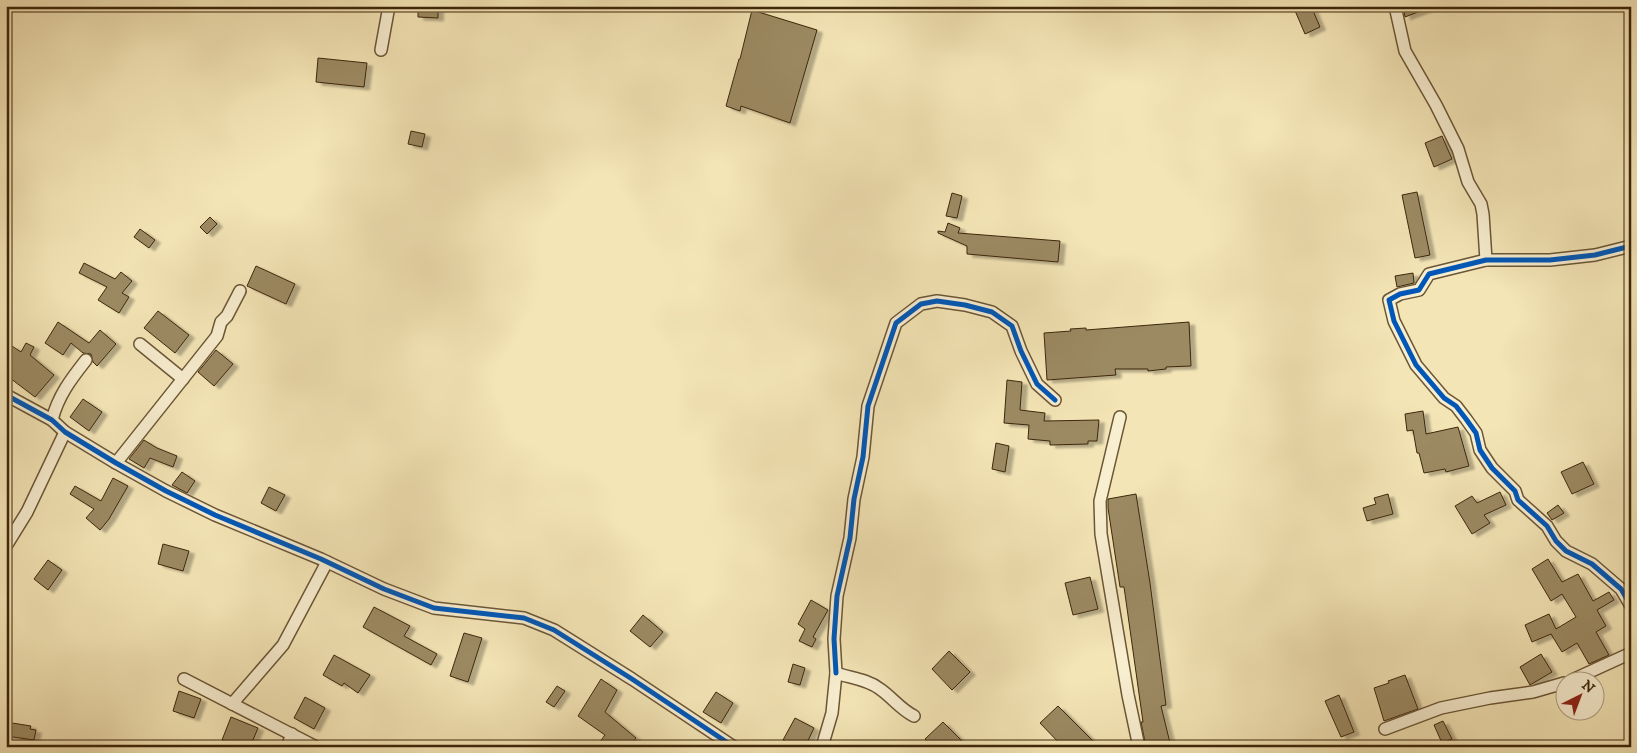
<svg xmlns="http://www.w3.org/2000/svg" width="1637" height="753" font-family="'IM FELL DW Pica',serif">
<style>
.building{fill:#9c8a64;stroke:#3d270b;filter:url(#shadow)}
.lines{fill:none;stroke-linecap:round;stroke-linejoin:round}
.minor-casing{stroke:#6b5636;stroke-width:14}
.minor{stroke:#f8eed0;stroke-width:11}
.cycleway-casing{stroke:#f8eed0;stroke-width:8}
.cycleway{stroke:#0057b8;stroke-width:5}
</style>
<defs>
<filter id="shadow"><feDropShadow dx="5.5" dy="3" stdDeviation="1" flood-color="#0004"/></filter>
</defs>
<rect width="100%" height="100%" fill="#f4e5b6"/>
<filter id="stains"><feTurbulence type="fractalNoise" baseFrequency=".004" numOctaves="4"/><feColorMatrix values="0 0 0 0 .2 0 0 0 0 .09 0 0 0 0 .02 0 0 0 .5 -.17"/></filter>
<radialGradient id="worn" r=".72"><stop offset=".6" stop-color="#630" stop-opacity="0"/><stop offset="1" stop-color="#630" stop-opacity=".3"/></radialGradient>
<g class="building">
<polygon points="418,6 438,6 438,18 418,17"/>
<polygon points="1293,6 1311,6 1320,27 1305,34"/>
<polygon points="1403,6 1431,6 1431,7 1405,17"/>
<polygon points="752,10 817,30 790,123 741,106 740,111 726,106 739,59 740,59"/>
<polygon points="318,58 367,63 364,87 316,82"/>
<polygon points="411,131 425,134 422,147 408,144"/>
<polygon points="1442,136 1452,159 1434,167 1425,143"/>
<polygon points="1417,192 1430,255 1415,258 1402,195"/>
<polygon points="952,193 962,196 957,218 946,216"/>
<polygon points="210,217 217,224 207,234 200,227"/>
<polygon points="948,223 960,228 958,233 1060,241 1058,262 967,254 967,246 938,233 938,231 945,232"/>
<polygon points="140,229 155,240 149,248 134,237"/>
<polygon points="84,263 115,279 121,272 132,281 122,293 129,297 119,313 98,300 107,287 79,273"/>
<polygon points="256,266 295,284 286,304 247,286"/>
<polygon points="1413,273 1414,283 1397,287 1395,276"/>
<polygon points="158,311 189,335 175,353 144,328"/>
<polygon points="58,322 89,343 100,330 116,344 97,366 93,362 91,354 83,353 71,343 63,355 45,343"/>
<polygon points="1189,322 1191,366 1166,367 1166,369 1148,371 1148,369 1115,369 1116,375 1047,380 1044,333 1071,331 1070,329 1086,328 1086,330"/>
<polygon points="26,343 34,347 30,355 54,375 35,397 6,375 6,356 12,346 21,352"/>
<polygon points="216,350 233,364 214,386 198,372"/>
<polygon points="1007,380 1022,382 1020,410 1045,413 1044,421 1099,420 1097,441 1088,441 1088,444 1050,445 1050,441 1028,439 1029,425 1004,423"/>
<polygon points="83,399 102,412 89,431 70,417"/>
<polygon points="1423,411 1426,434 1458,427 1469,466 1446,472 1445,469 1424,473 1419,453 1417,453 1413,430 1407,431 1405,414"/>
<polygon points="144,440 157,448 177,456 173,467 150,458 144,468 129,459"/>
<polygon points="996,443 1009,446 1005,472 992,469"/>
<polygon points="1583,462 1594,484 1572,494 1561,472"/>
<polygon points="182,472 195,481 187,493 172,485"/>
<polygon points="113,478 128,486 109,519 100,530 86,518 94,509 70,494 75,486 101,501"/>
<polygon points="269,487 285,495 276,511 261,503"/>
<polygon points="1500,492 1506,505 1484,515 1490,523 1472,534 1455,506 1472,496 1477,503"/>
<polygon points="1136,494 1150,583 1166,705 1161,706 1171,747 1146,747 1141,722 1143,722 1124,587 1120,587 1108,508 1108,499"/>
<polygon points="1388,494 1393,514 1367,521 1363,508 1376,504 1374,498"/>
<polygon points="1558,505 1564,513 1552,520 1547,513"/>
<polygon points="163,544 189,551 183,571 158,564"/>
<polygon points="1548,559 1562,582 1578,574 1593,601 1609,592 1614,600 1597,610 1606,626 1596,632 1609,655 1589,664 1577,643 1562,652 1551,634 1532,642 1525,625 1549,614 1556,629 1576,617 1562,594 1551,601 1532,569"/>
<polygon points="48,560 62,570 48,590 34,579"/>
<polygon points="1090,577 1098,609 1073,615 1065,583"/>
<polygon points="811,600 828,610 813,637 816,639 812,647 799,641 805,629 798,624"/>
<polygon points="374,607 410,626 404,636 437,654 431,665 363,627"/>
<polygon points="643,615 663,632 650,647 630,631"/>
<polygon points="464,633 482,638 468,682 450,676"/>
<polygon points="949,651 970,672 952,690 932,669"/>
<polygon points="1541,654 1552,672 1530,685 1520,667"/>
<polygon points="334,655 370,675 358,693 344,683 342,686 323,675"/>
<polygon points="793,664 805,668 800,685 788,682"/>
<polygon points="1405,675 1418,709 1384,721 1374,688 1389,683 1388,681"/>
<polygon points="601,679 617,690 605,712 636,738 629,747 596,747 605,735 578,716"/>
<polygon points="557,686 565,691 554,707 546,702"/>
<polygon points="179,691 201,699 194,718 173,711"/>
<polygon points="716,692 733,703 721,723 703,712"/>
<polygon points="1339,695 1354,732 1341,737 1325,701"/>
<polygon points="305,697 325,708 314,729 294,718"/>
<polygon points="1058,706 1099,747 1063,747 1040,723"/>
<polygon points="231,717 258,728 250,747 225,747 227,742 222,740"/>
<polygon points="795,718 814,728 805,747 796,747 783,740"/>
<polygon points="1443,721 1452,739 1442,743 1434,725"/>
<polygon points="6,722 31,726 30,729 36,730 34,740 6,736"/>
<polygon points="943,722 968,747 932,747 925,739"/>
</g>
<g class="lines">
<defs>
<g id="minor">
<polyline points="1395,6 1405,51 1436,105 1458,149 1468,182 1481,204 1483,214 1486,260"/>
<polyline points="381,50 389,6"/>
<polyline points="1631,246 1595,255 1550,260 1486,260 1429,274 1419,290 1400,294 1389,300 1394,321 1416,365 1444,398 1456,406 1466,419 1476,433 1480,450 1492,468 1515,491 1518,500 1547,526 1556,541 1566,551 1592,564 1621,589 1631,606"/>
<polyline points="140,344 183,379"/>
<polyline points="6,395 52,420 65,432 116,463 166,491 215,515 321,559 384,589 434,608 524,618 554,630 632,679 734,747"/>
<polyline points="1120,417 1100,501 1101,534 1128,695 1139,747"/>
<path d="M52 420C58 396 71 379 86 360"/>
<polyline points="116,463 217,336 221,322 227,316 240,291"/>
<polyline points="6,546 27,512 65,432"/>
<polyline points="836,673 834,639 837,596 850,538 854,499 863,457 868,406 896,323 921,304 937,301 965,305 992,312 1012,326 1021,351 1037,384 1055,400"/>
<polyline points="184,679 316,747"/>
<polyline points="1572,680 1631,653"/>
<polyline points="232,704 283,645 327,562"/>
<polyline points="1385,729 1441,708 1490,698 1533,692 1564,683"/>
<polyline points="287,747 292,734"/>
<path d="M822 747 832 713 836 673C850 678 867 679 880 689 893 698 900 709 914 716"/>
</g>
</defs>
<use href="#minor" class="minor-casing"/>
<use href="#minor" class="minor"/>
<defs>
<g id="cycleway">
<polyline points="1631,246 1595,255 1550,260 1486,260 1429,274 1419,290 1400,294 1389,300 1394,321 1416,365 1444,398 1456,406 1466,419 1476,433 1480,450 1492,468 1515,491 1518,500 1547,526 1556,541 1566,551 1592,564 1621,589 1631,606"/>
<polyline points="6,395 52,420 65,432 116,463 166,491 215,515 321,559 384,589 434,608 524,618 554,630 632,679 734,747"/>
<polyline points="836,673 834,639 837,596 850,538 854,499 863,457 868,406 896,323 921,304 937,301 965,305 992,312 1012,326 1021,351 1037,384 1055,400"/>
</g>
</defs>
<use href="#cycleway" class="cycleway-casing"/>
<use href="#cycleway" class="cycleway"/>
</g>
<rect width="1637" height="753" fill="none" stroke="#f4e5b6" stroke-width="25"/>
<rect x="8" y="8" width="1622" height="738" fill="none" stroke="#3d270b" stroke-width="2.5"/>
<rect x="12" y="12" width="1612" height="728" fill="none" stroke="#3d270b"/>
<g transform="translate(1580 696) rotate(42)"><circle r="24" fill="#f8eed0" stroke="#ad9e81"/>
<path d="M0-4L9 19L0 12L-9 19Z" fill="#8f2418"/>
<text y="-8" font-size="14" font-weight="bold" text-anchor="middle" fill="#3d270b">N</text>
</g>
<rect width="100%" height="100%" filter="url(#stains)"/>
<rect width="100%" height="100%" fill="url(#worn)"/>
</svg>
